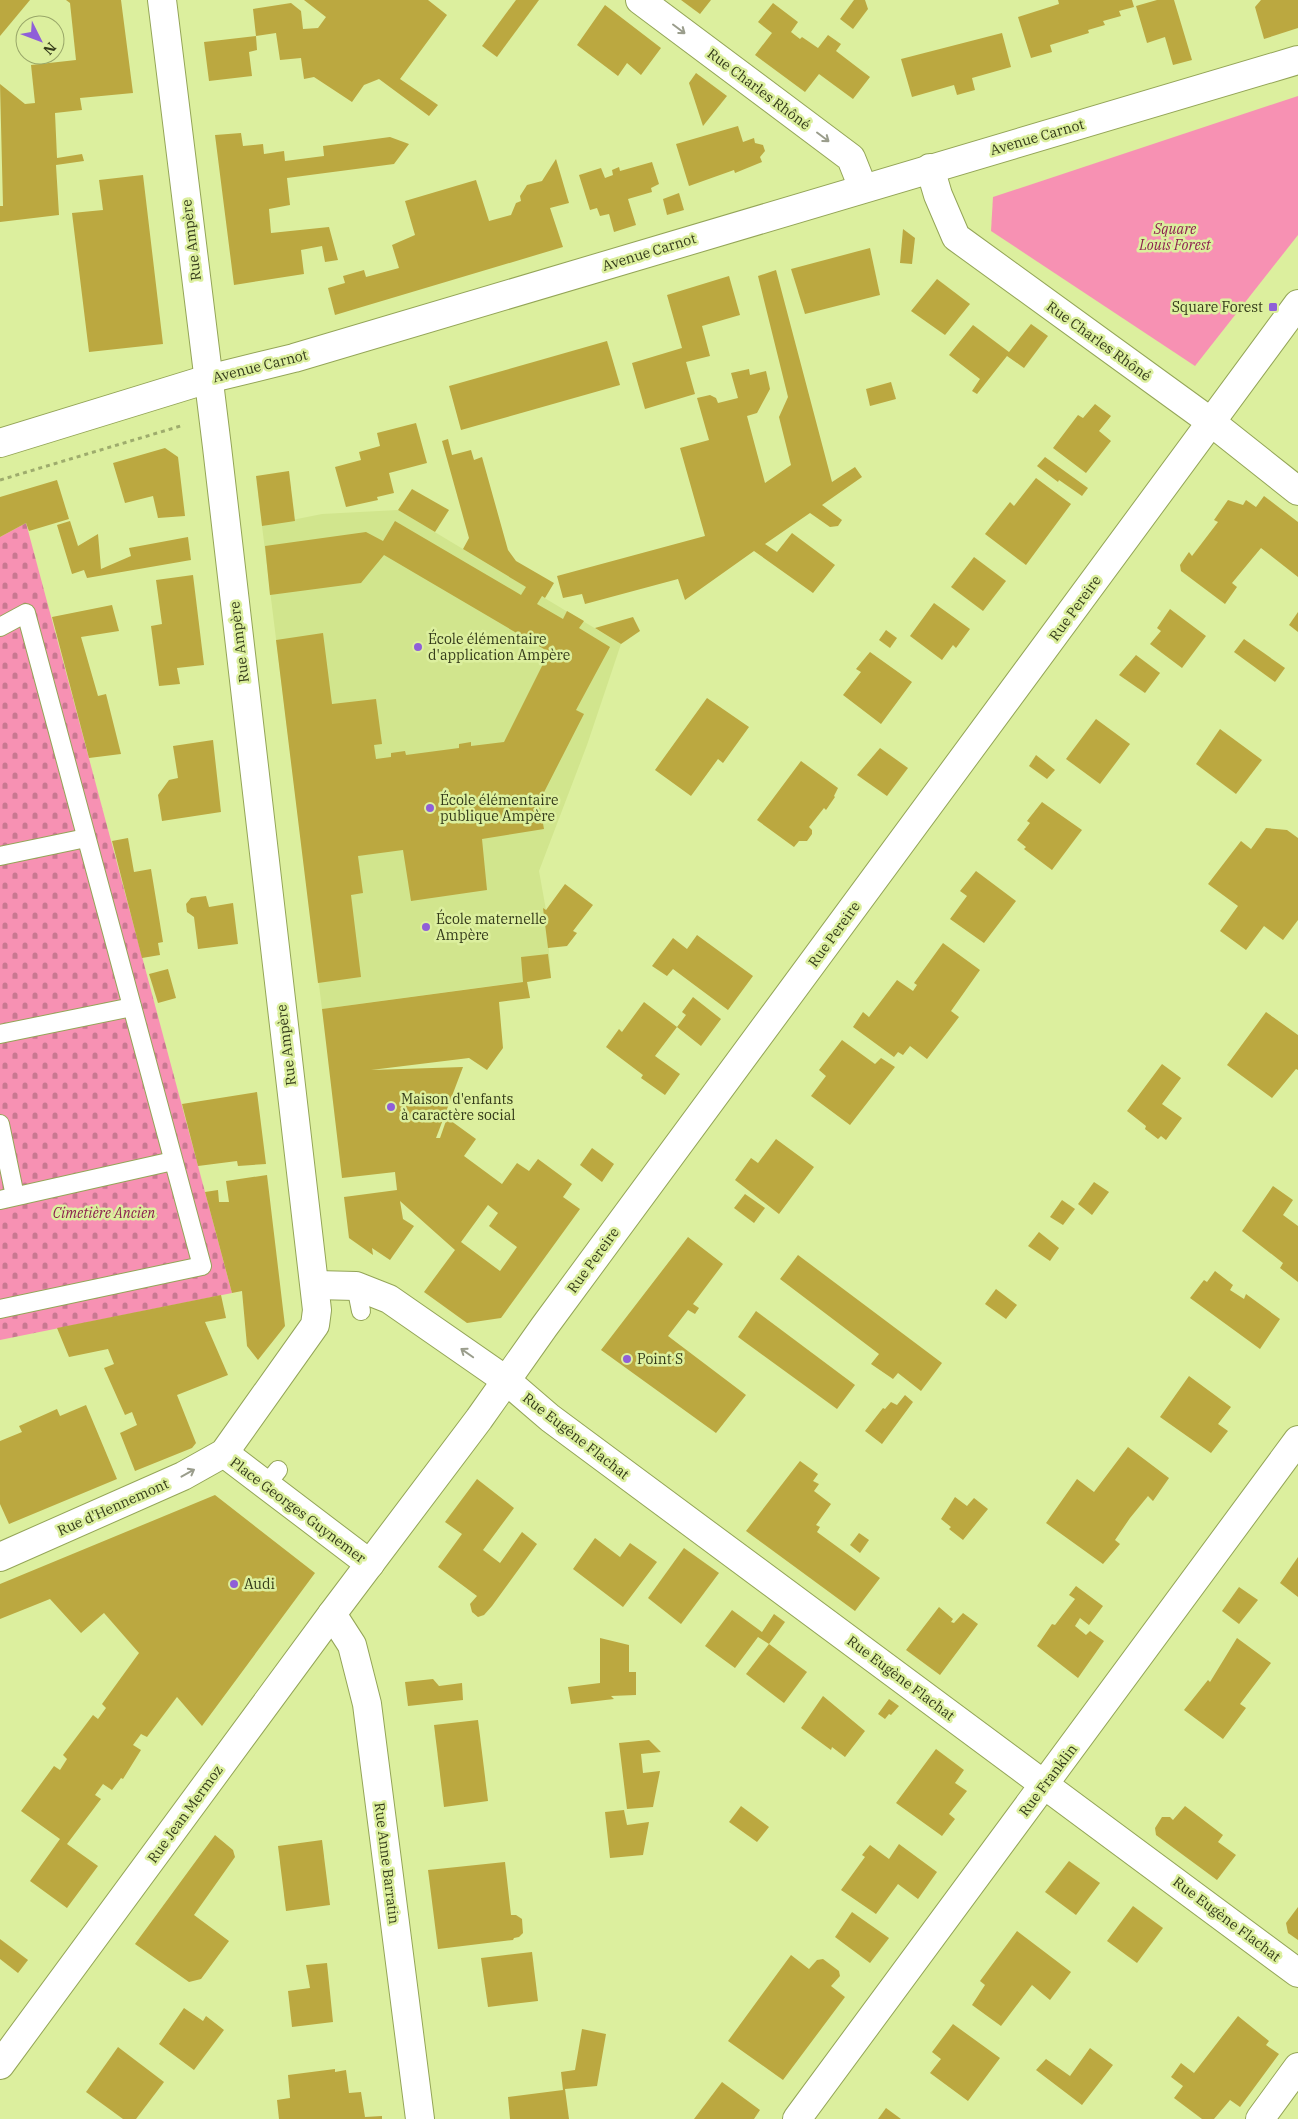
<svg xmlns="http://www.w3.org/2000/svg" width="1298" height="2119" font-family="'IBM Plex Serif',serif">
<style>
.built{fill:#d1e58d}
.green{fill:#f791b3}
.cemetery{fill:url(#cemetery-stones)}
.building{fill:#bba840;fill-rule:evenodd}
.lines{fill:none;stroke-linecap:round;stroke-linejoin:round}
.lane-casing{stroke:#94a557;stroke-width:20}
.street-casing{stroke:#94a557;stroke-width:30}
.secondary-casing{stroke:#94a557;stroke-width:30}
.path{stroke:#9eac6d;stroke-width:3;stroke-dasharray:4 4;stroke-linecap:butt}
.lane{stroke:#fff;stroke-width:18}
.street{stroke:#fff;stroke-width:28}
.secondary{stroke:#fff;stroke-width:28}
.oneway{stroke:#9a9d8c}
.poi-dot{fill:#8f5fd8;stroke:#dcef9e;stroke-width:2}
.labels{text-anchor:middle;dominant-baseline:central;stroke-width:5;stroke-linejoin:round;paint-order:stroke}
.street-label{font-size:14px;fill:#343b1a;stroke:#dcef9e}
.park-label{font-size:14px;font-style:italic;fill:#8c204f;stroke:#dcef9e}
.poi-label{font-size:14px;fill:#343b1a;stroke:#dcef9e;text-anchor:start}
</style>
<defs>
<pattern id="cemetery-stones" width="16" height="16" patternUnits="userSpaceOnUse" patternTransform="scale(1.25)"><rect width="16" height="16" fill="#f791b3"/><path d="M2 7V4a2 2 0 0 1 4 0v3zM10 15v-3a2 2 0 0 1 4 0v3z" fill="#c97891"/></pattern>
</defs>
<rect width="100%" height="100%" fill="#dcef9e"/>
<polygon class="built" points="398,510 621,644 587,745 539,871 546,910 551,978 322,1009 262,526 322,514"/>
<polygon class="green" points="1298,96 1298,235 1195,366 991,231 993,197"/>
<polygon class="cemetery" points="26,523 232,1293 0,1340 0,537"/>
<g class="building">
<polygon points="0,0 30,0 0,36"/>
<polygon points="66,0 121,0 133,93 80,98 82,110 55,113 57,158 82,154 84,161 56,165 59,215 0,222 0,206 3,206 0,84 25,104 35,103 31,65 76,60 70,3"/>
<polygon points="304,0 428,0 447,15 400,79 438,105 429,116 379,79 364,85 352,102 314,77 304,79 301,58 280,60 276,33 256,36 253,9 291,3 301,11 303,29 318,28 326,17"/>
<polygon points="516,0 539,0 497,57 482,46"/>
<polygon points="681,0 711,0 700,14"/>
<polygon points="854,0 865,0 868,9 853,29 840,19"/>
<polygon points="1058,0 1132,0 1134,7 1119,11 1121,16 1103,21 1105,25 1088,30 1089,33 1050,45 1052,52 1031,58 1018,17 1059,4"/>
<polygon points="1157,0 1174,0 1192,60 1173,65 1165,37 1147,43 1136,6"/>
<polygon points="1261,0 1298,0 1298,28 1264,39 1255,7"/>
<polygon points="773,3 798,22 791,32 800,39 802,37 818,48 828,35 841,44 836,51 870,77 853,99 819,74 805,92 755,55 772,33 758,22"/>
<polygon points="605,5 661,48 641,75 627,63 618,76 577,45"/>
<polygon points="1002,33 1011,67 972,78 975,90 957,95 954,85 912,97 901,59"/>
<polygon points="256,36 257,50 249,52 252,76 209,81 204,42"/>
<polygon points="696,73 727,96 703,126 689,83"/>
<polygon points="738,126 743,142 754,138 755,143 763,145 765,151 760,157 762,162 735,173 734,170 689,186 676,144"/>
<polygon points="241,133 243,146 263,144 264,154 284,151 285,161 324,156 323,146 390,137 409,144 394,164 287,178 290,205 269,209 271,233 329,227 338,260 325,262 322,246 301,250 304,274 234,285 215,135"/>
<polygon points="556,159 569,203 550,208 563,247 335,315 328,288 345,283 343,276 364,270 366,277 399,268 392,245 415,235 405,201 476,180 489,221 511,215 516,203 521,201 520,196 527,185 542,181"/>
<polygon points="652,162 659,184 651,188 652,192 628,199 636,225 614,232 609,214 600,216 597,208 590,210 579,175 601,168 605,178 613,175 612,170 619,167 620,171"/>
<polygon points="143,175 163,344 89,352 72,213 103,210 99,180"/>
<polygon points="679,193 684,210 667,215 663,199"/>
<polygon points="903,229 915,238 912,264 900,263"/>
<polygon points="870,248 880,295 805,314 791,269"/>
<polygon points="776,270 832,482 855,467 862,477 822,505 842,520 838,526 830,527 810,513 765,544 777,552 792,533 835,565 813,593 754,551 685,600 678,579 585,604 582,594 563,598 557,576 705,536 680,448 709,440 697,398 710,395 716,398 718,403 738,398 731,373 749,369 750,375 766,371 770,389 757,413 747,416 765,483 791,465 779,417 788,397 758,276"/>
<polygon points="729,276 740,315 702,326 710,356 686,362 695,394 645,409 632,363 682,348 667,295"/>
<polygon points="937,279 970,304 945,335 911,311"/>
<polygon points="1031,324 1048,336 1024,368 1007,356 977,394 972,391 980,379 949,355 973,325 1009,352"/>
<polygon points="607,341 620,385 461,430 449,386"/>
<polygon points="891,382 896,399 870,406 866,389"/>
<polygon points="1095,404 1111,416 1099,431 1111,441 1086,473 1053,448 1078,415 1083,418"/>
<polygon points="416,423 427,463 389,473 394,493 377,497 378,500 346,507 335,467 361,460 359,452 380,446 377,433"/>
<polygon points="448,439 452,455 471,450 474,460 482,457 508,550 516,561 554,583 545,598 542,596 537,604 563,619 567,611 584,621 579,628 610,647 576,710 584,714 539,802 544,829 482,839 487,890 411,901 403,850 358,856 363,893 351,895 361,977 318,983 276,640 323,633 332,704 376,699 382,744 374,745 376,759 391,757 391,753 405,751 406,755 459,748 459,744 471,742 471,746 504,742 549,652 384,555 361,583 270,595 265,546 366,532 383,541 395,521 521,595 526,587 463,549 469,538 442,441"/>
<polygon points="165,448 178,457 185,516 158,518 153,496 125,503 113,463"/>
<polygon points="1045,457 1088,488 1082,496 1059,480 1058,482 1037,466"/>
<polygon points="289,471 295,521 262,526 256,476"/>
<polygon points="1036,478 1071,504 1026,565 985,534 1010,502 1014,506"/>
<polygon points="57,480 69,519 29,531 26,523 0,537 0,497"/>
<polygon points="412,489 449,510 435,532 398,510"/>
<polygon points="1264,496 1298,522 1298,577 1261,548 1232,583 1237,587 1225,604 1181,571 1180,565 1189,552 1192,556 1218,522 1214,520 1228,500 1243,505 1246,500 1256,507"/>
<polygon points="70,521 78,546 98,534 101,569 131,556 129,548 188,537 191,560 87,578 84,570 72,574 57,525"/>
<polygon points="974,557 1006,581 983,611 951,587"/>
<polygon points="193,575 204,665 177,668 180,684 159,686 151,626 162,624 156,580"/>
<polygon points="934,603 970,629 956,648 953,645 942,660 910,636"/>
<polygon points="112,605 119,631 81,637 98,696 106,694 121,754 89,758 52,617"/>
<polygon points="1170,609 1206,636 1182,668 1150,644 1161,631 1157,628"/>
<polygon points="1298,612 1298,632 1289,625"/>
<polygon points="633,617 640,631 621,644 595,628"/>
<polygon points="886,630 897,638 890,648 879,640"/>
<polygon points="1244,639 1285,668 1275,682 1234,652"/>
<polygon points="870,652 912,682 881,724 843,695 861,672 856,669"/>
<polygon points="1136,655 1160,673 1145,693 1119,675"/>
<polygon points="707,698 749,727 723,763 718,759 691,796 655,770"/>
<polygon points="1096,719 1130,744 1100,784 1066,759"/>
<polygon points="1220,729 1262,760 1236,794 1196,764"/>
<polygon points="213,740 221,812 162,821 158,795 169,780 178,778 173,746"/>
<polygon points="880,748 908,768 887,796 857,775"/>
<polygon points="1036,755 1055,770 1047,779 1029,766"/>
<polygon points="801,761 838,788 834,796 835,797 826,810 824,808 809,827 812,830 812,834 807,841 799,841 794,847 757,820"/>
<polygon points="1042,802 1082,830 1052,870 1024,849 1026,847 1017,840 1030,823 1027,821"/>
<polygon points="1266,828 1287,830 1298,838 1298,920 1283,940 1264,926 1246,950 1220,931 1238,906 1208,884 1241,841 1251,849"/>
<polygon points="128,838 134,872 151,869 163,942 158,943 160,955 142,958 112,841"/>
<polygon points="976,871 1016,901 984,943 950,919 967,896 960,891"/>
<polygon points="565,884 593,905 573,931 577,933 567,946 548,948 543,908 546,910"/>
<polygon points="206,896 209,907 233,903 238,944 198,949 194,917 187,912 186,904 191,898"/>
<polygon points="697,935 753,976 728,1010 673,969 667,976 652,966 673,938 687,949"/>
<polygon points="943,943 980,970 951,1011 959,1017 927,1059 910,1046 903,1055 898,1052 894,1057 853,1027 863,1012 869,1017 897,980 913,991 917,985 914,983"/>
<path d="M548 954 551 978 527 982 530 998 499 1002 503 1048 487 1070 469 1058 371 1070 463 1067 436 1138H440L447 1118 476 1139 464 1156 502 1184 517 1163 529 1171 538 1159 572 1184 563 1197 580 1209 501 1318 467 1323 424 1292 455 1250 400 1201 403 1219 414 1226 390 1260 372 1248 373 1255 349 1238 344 1197 397 1190 395 1172 342 1178 322 1009 523 982 521 957ZM488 1205 498 1213 489 1226 517 1247 500 1271 461 1242Z"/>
<polygon points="168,969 176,998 158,1003 149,974"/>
<polygon points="693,997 721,1019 701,1046 677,1027 655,1056 680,1074 665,1095 641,1078 643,1075 606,1047 619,1029 622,1032 644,1002 677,1027 686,1015 682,1012"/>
<polygon points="1266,1012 1298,1035 1298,1070 1296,1069 1272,1098 1227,1065"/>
<polygon points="842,1040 875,1064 881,1058 895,1067 850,1125 811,1096 826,1076 819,1070"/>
<polygon points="1162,1064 1181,1078 1162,1104 1182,1118 1166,1140 1161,1136 1158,1139 1145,1129 1146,1126 1127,1111"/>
<polygon points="257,1092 266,1164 238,1166 237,1161 198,1166 182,1104"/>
<polygon points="776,1139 814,1167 779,1214 735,1180 751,1158 758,1163"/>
<polygon points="592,1148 614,1164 602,1182 580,1165"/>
<polygon points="267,1175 285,1326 258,1360 247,1346 242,1291 232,1293 205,1192 218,1190 219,1202 229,1202 226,1181"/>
<polygon points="1094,1182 1109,1192 1092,1215 1078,1204"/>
<polygon points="1273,1186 1293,1200 1283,1215 1298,1226 1298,1282 1280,1268 1283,1263 1242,1231"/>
<polygon points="745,1194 765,1208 754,1223 734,1208"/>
<polygon points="1062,1200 1075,1209 1063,1225 1050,1217"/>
<polygon points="1039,1232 1059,1248 1050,1261 1028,1246"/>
<polygon points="688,1237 723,1264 693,1304 699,1308 695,1314 688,1310 668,1336 746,1395 716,1433 601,1350"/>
<polygon points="798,1255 942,1363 921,1391 898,1373 893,1379 871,1364 879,1354 780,1279"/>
<polygon points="1215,1271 1233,1285 1230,1290 1244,1299 1246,1294 1280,1319 1260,1349 1190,1298 1204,1280 1207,1282"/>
<polygon points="996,1289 1017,1305 1006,1319 985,1304"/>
<polygon points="221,1295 226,1318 205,1322 228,1375 177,1395 196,1443 192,1448 135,1471 120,1433 137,1425 132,1412 125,1415 104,1368 114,1364 108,1349 69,1357 57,1328"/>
<polygon points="756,1311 855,1385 837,1409 738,1337"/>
<polygon points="1189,1376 1231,1407 1218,1424 1228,1431 1211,1453 1160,1417"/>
<polygon points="905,1395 913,1402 882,1444 865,1431 883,1408 885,1409 891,1402 897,1405"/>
<polygon points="86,1405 117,1479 9,1524 0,1504 0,1441 22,1432 19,1426 57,1409 60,1416"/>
<polygon points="1128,1447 1169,1478 1153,1501 1148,1496 1130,1518 1115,1540 1120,1544 1103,1564 1046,1523 1077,1479 1094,1492"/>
<polygon points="800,1461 818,1474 813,1481 819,1484 814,1491 831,1504 816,1525 820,1527 817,1532 880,1578 855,1611 746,1531"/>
<polygon points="477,1479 514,1508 483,1550 500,1563 522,1532 537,1544 492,1606 484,1615 478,1617 472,1612 470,1604 477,1596 438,1567 462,1534 445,1522"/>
<polygon points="215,1495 315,1573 202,1726 177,1697 147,1737 141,1734 133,1745 141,1750 123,1779 121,1778 112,1790 103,1784 95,1795 101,1799 67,1844 98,1866 67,1908 30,1881 60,1839 21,1811 54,1766 60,1770 67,1759 63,1755 93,1715 98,1719 106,1708 102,1704 139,1653 104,1613 81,1633 50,1599 0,1619 0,1584"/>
<polygon points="955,1497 967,1506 974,1498 988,1509 963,1540 949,1529 951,1527 941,1519"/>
<polygon points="859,1533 869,1540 860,1553 850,1545"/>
<polygon points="595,1538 620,1557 630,1543 657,1562 623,1607 573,1569"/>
<polygon points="684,1548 719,1573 681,1624 648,1598"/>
<polygon points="1298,1557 1298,1597 1280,1583"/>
<polygon points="1076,1586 1103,1606 1089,1625 1080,1618 1075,1626 1086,1635 1090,1631 1104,1641 1078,1678 1037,1646 1052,1624 1055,1625 1075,1599 1069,1595"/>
<polygon points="1239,1587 1258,1600 1239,1624 1222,1611"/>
<polygon points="939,1607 953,1619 951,1622 954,1623 963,1613 978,1624 940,1675 906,1650"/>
<polygon points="732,1610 762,1632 774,1614 785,1622 769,1644 758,1637 735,1668 705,1646"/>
<polygon points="600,1638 629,1645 629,1672 636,1672 636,1695 611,1696 614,1699 571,1704 568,1687 600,1683"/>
<polygon points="1237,1638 1271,1663 1240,1704 1246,1708 1223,1739 1184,1710 1208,1680 1210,1682"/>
<polygon points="769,1644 807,1672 784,1703 746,1674"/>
<polygon points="433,1679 439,1686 462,1683 463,1700 408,1706 405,1682"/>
<polygon points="823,1696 865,1731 845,1757 832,1747 831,1750 801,1728"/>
<polygon points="889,1699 899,1706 891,1715 889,1714 885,1719 878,1714"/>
<polygon points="478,1720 488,1801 444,1807 434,1725"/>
<polygon points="649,1740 661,1752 641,1754 643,1773 660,1771 653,1807 627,1809 619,1743"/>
<polygon points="936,1749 964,1770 955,1783 967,1791 949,1814 955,1819 942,1836 896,1803"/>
<polygon points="741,1806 769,1827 757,1842 729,1822"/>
<polygon points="1185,1806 1223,1835 1218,1842 1236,1855 1217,1880 1156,1835 1155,1828 1162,1817 1170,1817 1173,1820"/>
<polygon points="624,1810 627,1825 649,1822 643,1855 610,1858 605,1812"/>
<polygon points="215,1835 233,1850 235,1857 194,1915 229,1941 201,1979 189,1982 135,1944"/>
<polygon points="322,1840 330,1905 286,1911 278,1846"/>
<polygon points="899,1844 937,1872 918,1899 898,1884 876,1914 841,1890 865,1857 862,1855 870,1845 889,1859"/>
<polygon points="1069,1861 1100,1883 1076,1915 1045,1892"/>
<polygon points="505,1862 511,1915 516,1915 522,1919 523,1933 519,1937 514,1938 513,1940 438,1949 428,1870"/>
<polygon points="1133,1906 1163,1928 1137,1963 1107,1941"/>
<polygon points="1298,1907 1298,1940 1288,1933 1286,1923"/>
<polygon points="852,1912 889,1938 870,1963 835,1937"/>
<polygon points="1017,1931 1071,1972 1050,2000 1032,1985 1001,2026 972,2005 985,1985 980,1981"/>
<polygon points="0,1939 28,1960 18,1973 0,1959"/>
<polygon points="532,1952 538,2001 488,2007 481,1958"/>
<polygon points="791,1955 809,1969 817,1960 823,1959 839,1971 840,1976 831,1986 845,1997 783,2080 728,2041"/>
<polygon points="327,1963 333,2022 292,2027 288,1991 310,1988 306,1965"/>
<polygon points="184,2008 203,2021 206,2016 224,2030 194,2070 159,2044"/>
<polygon points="1238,2016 1269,2041 1266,2045 1279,2054 1240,2107 1230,2100 1214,2119 1202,2119 1174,2098 1183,2086 1171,2077 1181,2063 1194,2073"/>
<polygon points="953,2024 1000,2058 968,2101 930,2073 941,2059 932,2052"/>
<polygon points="582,2029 606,2034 597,2086 565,2089 569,2119 510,2119 508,2097 563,2090 561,2072 575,2070"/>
<polygon points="118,2047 164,2082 136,2119 123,2119 86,2092"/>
<polygon points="1090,2048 1113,2065 1082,2105 1036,2070 1046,2059 1070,2076"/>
<polygon points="335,2069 335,2072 346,2070 349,2093 361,2092 365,2117 382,2116 382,2119 279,2119 277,2100 290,2098 288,2075"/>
<polygon points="722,2082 760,2110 754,2119 694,2119"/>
<polygon points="886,2108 901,2119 878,2119"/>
</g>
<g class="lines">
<defs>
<g id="lane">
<polyline points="0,627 26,613 202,1266 0,1309"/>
<polyline points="0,856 86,838"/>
<polyline points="0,1034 132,1007"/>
<polyline points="0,1124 15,1196"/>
<polyline points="0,1200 173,1161"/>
<polyline points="356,1286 361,1311"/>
<polyline points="266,1485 278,1470"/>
</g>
<g id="street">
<polyline points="640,0 851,158 863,188"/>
<polyline points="930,168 938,195 956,237 1211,422 1298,491"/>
<polyline points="316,1285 356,1286 389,1299 507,1381 550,1418 1298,1973"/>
<polyline points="224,1453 370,1564"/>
<polyline points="0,1557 183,1476 224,1453 315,1325 317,1310 217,447 162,0"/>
<polyline points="332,1614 352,1645 367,1704 420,2119"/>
<polyline points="797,2119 1298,1440"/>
<polyline points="1260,2119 1298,2067"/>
</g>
<g id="secondary">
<polyline points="0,443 208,379 294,358 1298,60"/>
<polyline points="0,2065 332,1614 479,1419 544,1327 1298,304"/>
</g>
</defs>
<use href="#lane" class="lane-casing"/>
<use href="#street" class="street-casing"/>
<use href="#secondary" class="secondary-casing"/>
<polyline class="path" points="0,480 184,425"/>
<use href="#lane" class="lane"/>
<use href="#street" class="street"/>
<use href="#secondary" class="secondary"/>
</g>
<defs><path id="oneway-shaft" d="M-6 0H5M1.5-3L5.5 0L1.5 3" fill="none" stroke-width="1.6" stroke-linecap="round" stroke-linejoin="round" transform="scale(1.25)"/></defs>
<g class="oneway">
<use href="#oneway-shaft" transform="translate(679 29) rotate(37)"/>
<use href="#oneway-shaft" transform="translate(823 137) rotate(37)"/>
<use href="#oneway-shaft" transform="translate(467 1353) rotate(-145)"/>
<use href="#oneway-shaft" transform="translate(188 1473) rotate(-29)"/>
</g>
<g class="poi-dot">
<rect x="1268" y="302" width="10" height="10" rx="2.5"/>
<circle cx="418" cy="647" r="5"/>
<circle cx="430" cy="808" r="5"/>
<circle cx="426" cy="927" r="5"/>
<circle cx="391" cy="1107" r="5"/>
<circle cx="627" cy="1359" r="5"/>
<circle cx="234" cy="1584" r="5"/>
</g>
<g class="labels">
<g class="street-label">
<text transform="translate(759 89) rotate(37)">Rue Charles Rhôné</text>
<text transform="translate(1037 137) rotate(-16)">Avenue Carnot</text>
<text transform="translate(191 240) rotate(-97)">Rue Ampère</text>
<text transform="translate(649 252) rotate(-17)">Avenue Carnot</text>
<text transform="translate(1099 341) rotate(36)">Rue Charles Rhôné</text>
<text transform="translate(260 366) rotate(-14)">Avenue Carnot</text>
<text transform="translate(1075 608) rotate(-54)">Rue Pereire</text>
<text transform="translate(239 642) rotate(-97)">Rue Ampère</text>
<text transform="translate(834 934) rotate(-54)">Rue Pereire</text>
<text transform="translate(286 1045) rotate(-97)">Rue Ampère</text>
<text transform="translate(593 1260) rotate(-54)">Rue Pereire</text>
<text transform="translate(576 1436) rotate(38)">Rue Eugène Flachat</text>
<text transform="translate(113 1507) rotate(-24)">Rue d'Hennemont</text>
<text transform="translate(298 1510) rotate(37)">Place Georges Guynemer</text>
<text transform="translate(901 1678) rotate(37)">Rue Eugène Flachat</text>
<text transform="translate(1048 1780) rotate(-53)">Rue Franklin</text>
<text transform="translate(185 1814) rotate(-54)">Rue Jean Mermoz</text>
<text transform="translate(387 1863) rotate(83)">Rue Anne Barratin</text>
<text transform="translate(1227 1919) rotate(37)">Rue Eugène Flachat</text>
</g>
<g class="park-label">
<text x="1175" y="229">Square<tspan x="1175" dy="16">Louis Forest</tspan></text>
<text x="104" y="1213">Cimetière Ancien</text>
</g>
<g class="poi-label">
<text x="1263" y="307" text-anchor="end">Square Forest</text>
<text x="428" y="639">École élémentaire<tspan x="428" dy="16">d'application Ampère</tspan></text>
<text x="440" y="800">École élémentaire<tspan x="440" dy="16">publique Ampère</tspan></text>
<text x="436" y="919">École maternelle<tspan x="436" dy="16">Ampère</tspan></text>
<text x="401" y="1099">Maison d'enfants<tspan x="401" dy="16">à caractère social</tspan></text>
<text x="637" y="1359">Point S</text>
<text x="244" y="1584">Audi</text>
</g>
</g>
<g transform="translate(40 40) rotate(132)"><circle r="24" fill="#dcef9e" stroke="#99a769"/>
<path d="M0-4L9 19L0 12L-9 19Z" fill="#8f5fd8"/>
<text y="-8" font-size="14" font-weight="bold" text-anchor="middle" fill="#343b1a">N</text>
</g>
</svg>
